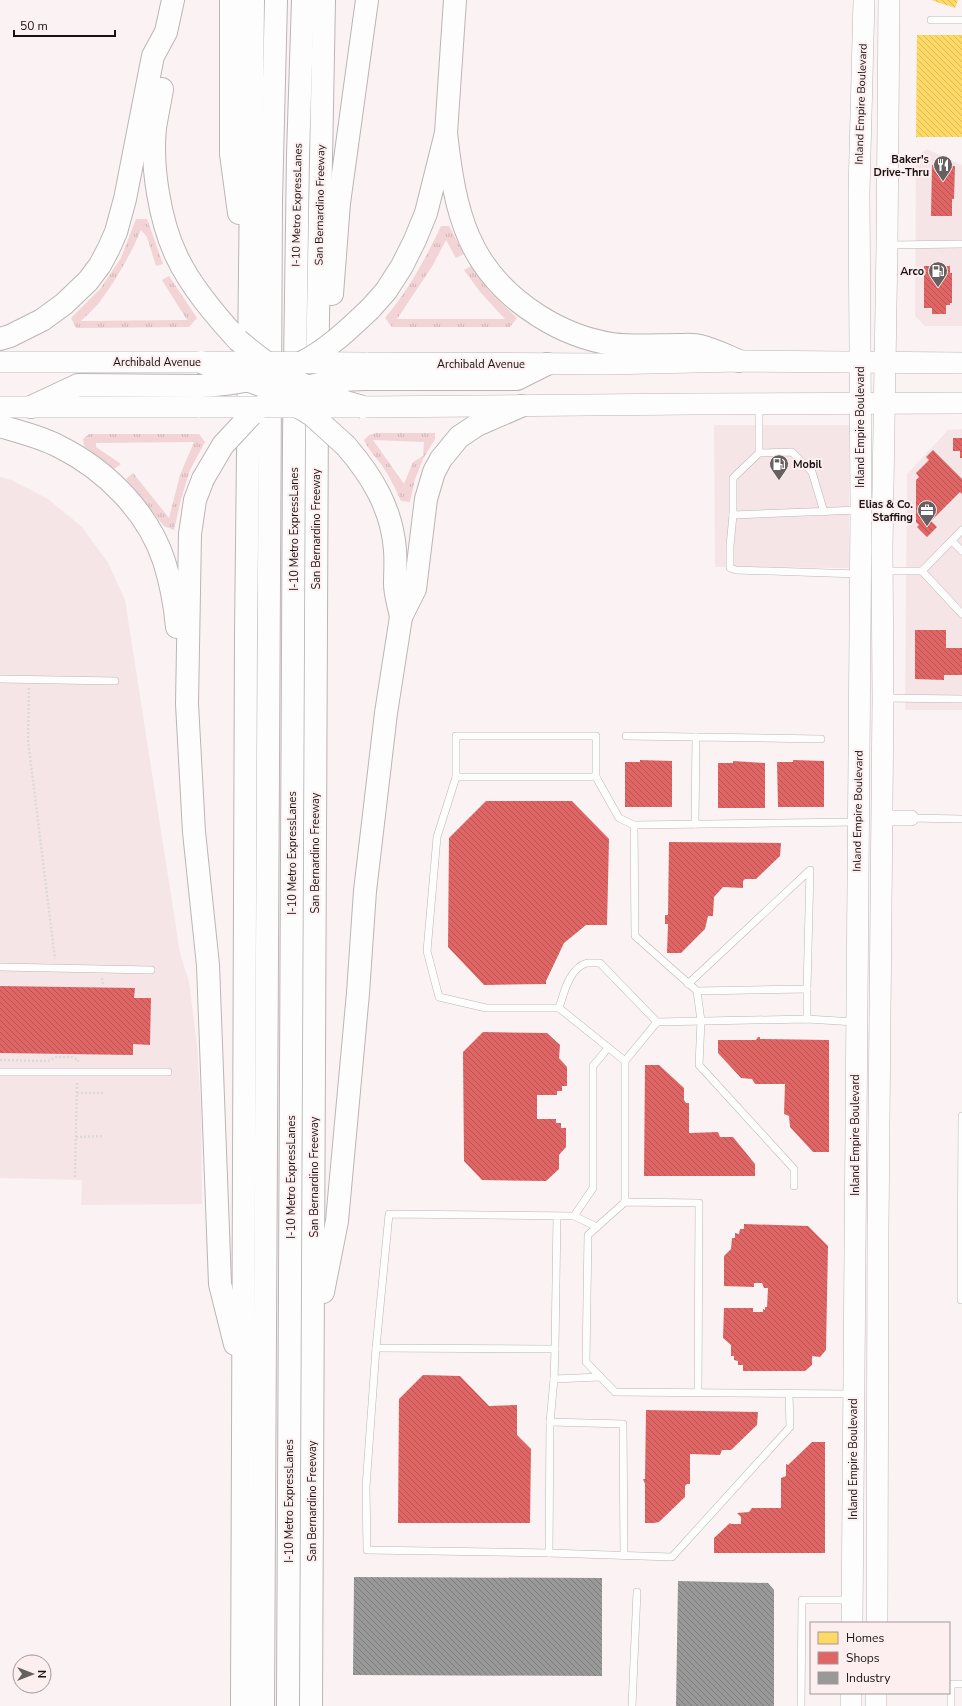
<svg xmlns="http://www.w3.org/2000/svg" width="962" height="1706" font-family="'Nunito Sans',sans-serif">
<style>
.built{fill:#f6e5e7}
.grass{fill:url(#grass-tufts);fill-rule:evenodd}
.homes{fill:url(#homes-back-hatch)}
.shops{fill:url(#shops-back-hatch)}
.industry{fill:url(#industry-back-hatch)}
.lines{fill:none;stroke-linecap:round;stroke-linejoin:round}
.service-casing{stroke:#bbb5b5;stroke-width:8}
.minor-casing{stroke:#bbb5b5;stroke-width:16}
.secondary-casing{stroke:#bbb5b5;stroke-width:22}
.motorway-casing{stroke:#bbb5b5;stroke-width:24}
.path{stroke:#dcd9da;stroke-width:2.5;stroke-dasharray:2 2;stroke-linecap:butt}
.service{stroke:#fefdfd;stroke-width:7}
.minor{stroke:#fefdfd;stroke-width:15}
.secondary{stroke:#fefdfd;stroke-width:21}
.motorway{stroke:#fefdfd;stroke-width:22}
.secondary-bridge-casing{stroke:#bbb5b5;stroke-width:22;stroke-linecap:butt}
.motorway-bridge-casing{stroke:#bbb5b5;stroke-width:24;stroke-linecap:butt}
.secondary-bridge{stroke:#fefdfd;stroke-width:21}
.motorway-bridge{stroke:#fefdfd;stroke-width:22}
.labels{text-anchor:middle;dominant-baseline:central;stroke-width:4;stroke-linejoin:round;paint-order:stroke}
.street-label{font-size:11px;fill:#181213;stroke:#fdeff0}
.poi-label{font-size:11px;font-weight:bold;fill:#181213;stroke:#fdeff0;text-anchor:end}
</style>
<defs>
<pattern id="grass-tufts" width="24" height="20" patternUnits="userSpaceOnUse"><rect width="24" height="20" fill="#f2d3d6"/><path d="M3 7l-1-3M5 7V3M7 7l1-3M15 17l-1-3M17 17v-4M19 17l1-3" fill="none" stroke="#cfb4b7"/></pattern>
<pattern id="homes-back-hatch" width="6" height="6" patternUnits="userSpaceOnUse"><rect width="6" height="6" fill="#ffd966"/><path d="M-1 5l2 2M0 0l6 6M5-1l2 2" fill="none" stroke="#dab958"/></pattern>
<pattern id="shops-back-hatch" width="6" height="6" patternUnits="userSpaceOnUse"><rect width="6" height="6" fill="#e06666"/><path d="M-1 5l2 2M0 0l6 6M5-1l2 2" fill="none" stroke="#b55353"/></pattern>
<pattern id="industry-back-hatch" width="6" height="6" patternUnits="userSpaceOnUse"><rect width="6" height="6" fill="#999"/><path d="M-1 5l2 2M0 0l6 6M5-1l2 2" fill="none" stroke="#7c7b7c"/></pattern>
</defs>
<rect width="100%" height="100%" fill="#faf2f3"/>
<g class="built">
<polygon points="927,149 962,165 962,326 925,326 915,316 916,157"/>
<polygon points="714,425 849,425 849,568 715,567"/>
<polygon points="962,429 962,710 905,710 907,474 948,430"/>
<polygon points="0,477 11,480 48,499 82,527 108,563 125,600 180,953 189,982 197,1045 201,1111 202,1204 81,1205 82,1180 0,1178"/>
</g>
<g class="grass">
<path d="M136 219H147L163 264 156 266 147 237 141 230C130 256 116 280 99 303 94 309 87 315 81 321L187 320 162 280 169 276 197 318 189 327 76 328 71 318 100 289 121 258Z"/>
<path d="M441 226H449L464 254 456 258 446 240 433 265 397 319H505L481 293 464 270 471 266 490 292 517 318 510 327H392L385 318C409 289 425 260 441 226Z"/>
<path d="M376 433H435V439L423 459 415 479 410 502 401 501C395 488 389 475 381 464 375 456 368 449 364 440L369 435ZM373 440 424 442 423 456 413 462 404 484Z"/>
<polygon points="89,434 199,434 205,442 190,470 181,499 174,530 164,526 126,479 133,473 169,518 180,475 194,442 96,443 96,447 121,464 114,469 84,446 83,439"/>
</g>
<g class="homes">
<polygon points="931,0 958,0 955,8"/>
<polygon points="917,35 962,35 962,137 916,137"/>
</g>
<g class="shops">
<polygon points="932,165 955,166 954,199 952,199 952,216 931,216"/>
<polygon points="924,266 950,266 950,273 952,273 952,303 950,303 950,305 946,305 946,314 932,314 932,308 924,308"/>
<polygon points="953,438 962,438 962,458 960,458 960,451 953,451"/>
<polygon points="933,450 962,479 962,494 960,492 931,521 937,527 927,537 917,527 919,525 916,522 916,480 919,477 916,473 929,460 926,457"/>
<polygon points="915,630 946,630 946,648 962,648 962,675 944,675 944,680 915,679"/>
<polygon points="640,760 672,761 672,807 625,807 625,762 640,762"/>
<polygon points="793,760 824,761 824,807 778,807 777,762 793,762"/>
<polygon points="733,761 765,763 765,808 718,808 718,763 733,763"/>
<polygon points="486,801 572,801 609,839 607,925 586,925 564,943 546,981 546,984 484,985 448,947 449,838"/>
<polygon points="669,842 781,843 780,856 756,879 745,879 743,881 743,888 723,887 714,897 713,916 708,916 705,929 681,953 667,953 668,924 665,924 665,915 668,915"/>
<polygon points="0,986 135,988 134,998 151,998 150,1045 133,1044 133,1055 0,1053"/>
<polygon points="483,1032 547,1033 560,1045 559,1058 567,1067 567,1086 562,1086 562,1091 557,1091 557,1095 537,1095 537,1119 556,1119 556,1123 561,1123 561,1128 566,1128 566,1147 559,1155 559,1169 546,1181 482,1180 464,1161 463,1052"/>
<polygon points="758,1037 760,1037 760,1039 829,1040 829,1152 813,1152 790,1127 789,1116 784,1114 785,1084 755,1084 752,1079 741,1078 718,1053 718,1040 756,1040"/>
<polygon points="645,1065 659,1065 684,1088 684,1100 686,1103 689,1103 689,1133 718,1132 720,1137 733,1137 755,1164 755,1176 644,1176"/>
<polygon points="744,1224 808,1226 828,1246 826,1350 820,1357 812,1356 812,1365 805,1371 743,1371 743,1365 738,1365 738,1361 734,1360 734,1356 731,1356 731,1345 723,1338 724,1308 753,1308 753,1312 763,1312 763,1309 765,1310 765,1307 767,1307 768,1288 764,1288 762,1283 754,1283 754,1287 724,1286 724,1256 731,1249 732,1238 735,1238 735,1233 739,1234 740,1229 744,1229"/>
<polygon points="423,1375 460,1376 489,1406 517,1405 517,1435 531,1449 530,1523 398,1523 399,1399"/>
<polygon points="646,1410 758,1412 757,1425 731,1450 722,1450 720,1455 690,1454 690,1484 687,1484 685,1486 685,1497 659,1522 654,1523 645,1523 645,1484 643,1479 645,1479"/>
<polygon points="812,1442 825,1442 825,1553 714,1553 714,1538 730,1523 731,1524 741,1524 741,1517 737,1513 749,1512 752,1508 781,1508 781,1478 786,1476 786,1464 788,1465"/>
</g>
<g class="industry">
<polygon points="354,1577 602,1578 602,1676 353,1675"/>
<polygon points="678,1581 768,1583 774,1590 774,1706 676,1706"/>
</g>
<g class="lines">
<defs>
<g id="service">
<polyline points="931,20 962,20"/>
<polyline points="890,245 962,244"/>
<polyline points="759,406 759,453 733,478 733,515 859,510"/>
<polyline points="759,453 792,452 812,472 824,512"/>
<polyline points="733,515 730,546 730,568 736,570 858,574"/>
<polyline points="952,541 962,551"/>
<polyline points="884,571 922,571 962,530"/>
<polyline points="922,571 962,614"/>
<polyline points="0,679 115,681"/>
<polyline points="885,698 962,699"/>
<rect x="456" y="736" width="140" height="41"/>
<polyline points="626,736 696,737"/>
<polyline points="456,777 437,837 427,951 439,997 486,1008 559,1008 625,1061"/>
<polyline points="596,777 619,818 634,825 635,936 697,991 807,989 810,870 688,984"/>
<polyline points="911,818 962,819"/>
<polyline points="695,824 696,737 821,739"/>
<polyline points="634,825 858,822"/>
<polyline points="0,967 151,970"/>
<polyline points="697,991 701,1021 699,1065 794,1169 794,1186"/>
<path d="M559 1008C564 993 569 968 587 963 591 963 596 963 600 963L657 1022 807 1019 855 1022"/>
<polyline points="807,1019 807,989"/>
<polyline points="0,1072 168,1072"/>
<polyline points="625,1202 625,1061 657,1022"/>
<polyline points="557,1216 555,1349 376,1348 389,1214 574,1216 593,1188 593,1066 608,1048"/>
<polyline points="574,1216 597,1227"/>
<polyline points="961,1300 962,1116"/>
<polyline points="376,1348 366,1487 367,1550 549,1553 672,1557 790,1427 789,1394"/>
<polyline points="554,1379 600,1377"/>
<path d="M698 1393 699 1203 625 1202 588 1235 586 1362 615 1392C694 1393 773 1394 851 1394"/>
<polyline points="550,1422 623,1424 624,1555"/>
<polyline points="549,1553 550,1422 554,1379 555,1349"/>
<polyline points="632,1706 637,1592"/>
<polyline points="801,1706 802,1600 850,1600"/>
<polyline points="951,1706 951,1684 962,1684"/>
</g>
<polyline id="minor" points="882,818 911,818"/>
<g id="secondary">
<polyline points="0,362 201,362"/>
<polyline points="366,363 606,364 739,361 962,363"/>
<polyline points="0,407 200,407"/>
<polyline points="363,407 693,404 962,403"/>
<polyline points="852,1623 861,510 859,192 864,0"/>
<polyline points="877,1623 878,1228 883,698 882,549 887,245 889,0"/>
<polyline points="851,1706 851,1693"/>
<polyline points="876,1706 876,1693"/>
</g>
<g id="motorway">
<polyline points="231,0 231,154 239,213"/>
<path d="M162 89C160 102 157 115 155 128 151 167 160 222 177 257 191 287 216 316 238 340"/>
<path d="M446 133C455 212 467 271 539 316 561 330 586 340 612 344 634 347 657 345 679 345 685 345 693 344 700 346 713 349 727 356 739 361"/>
<polyline points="332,294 339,203 367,0"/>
<polyline points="370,309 386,291 402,266 415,240 426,213 446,133 455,0"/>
<polyline points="0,339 10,336 42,320 64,304 88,281 100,265 109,248 116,232 125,199 153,56 166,32 173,0"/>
<polyline points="317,371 324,0"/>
<polyline points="366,379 517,379 547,364"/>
<polyline points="31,407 78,385 200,386"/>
<path d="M0 426C20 432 42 437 60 447 106 470 148 512 164 561 171 583 175 605 177 627"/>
<path d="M346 446C372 476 392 509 395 550 396 561 395 572 395 584 395 594 399 606 401 617"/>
<polyline points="203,479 195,500 190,534 187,704 194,832 208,965 220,1284 235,1344"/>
<polyline points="323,1292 337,1221 358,993 365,891 386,713 401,617 415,589 426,499 434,472 441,459 459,437 477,425 521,406"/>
<polyline points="242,1706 246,635 253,0"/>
<polyline points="263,1706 271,200 276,0"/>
<polyline points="288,1706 294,439 298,155 303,0"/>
<polyline points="311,1706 317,403"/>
</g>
</defs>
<use href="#service" class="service-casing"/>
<use href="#minor" class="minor-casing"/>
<use href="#secondary" class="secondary-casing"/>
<use href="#motorway" class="motorway-casing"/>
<g class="path">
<polyline points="29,688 28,740 55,959"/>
<polyline points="102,978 103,984"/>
<polyline points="0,1060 48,1061 56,1057 72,1057 78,1060 78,1062"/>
<polyline points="77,1093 104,1093"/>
<polyline points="76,1137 104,1136"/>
<polyline points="75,1177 77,1081"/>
</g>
<use href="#service" class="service"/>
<use href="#minor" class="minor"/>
<use href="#secondary" class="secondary"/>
<use href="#motorway" class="motorway"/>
<defs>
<g id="secondary-bridge">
<polyline points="205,362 366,363"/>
<polyline points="200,407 357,407"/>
</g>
<g id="motorway-bridge">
<path d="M238 340C274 372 317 395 363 407"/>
<polyline points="201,362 268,388 312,415 346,446"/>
<path d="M200 386C234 384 270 379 301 363 327 350 349 329 370 309"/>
<path d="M261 407C296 388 325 379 366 379"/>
<polyline points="203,479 223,445 251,415"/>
</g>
</defs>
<use href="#secondary-bridge" class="secondary-bridge-casing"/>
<use href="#motorway-bridge" class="motorway-bridge-casing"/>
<use href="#secondary-bridge" class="secondary-bridge"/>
<use href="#motorway-bridge" class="motorway-bridge"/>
</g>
<defs>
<symbol id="restaurant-pin" viewBox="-11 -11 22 30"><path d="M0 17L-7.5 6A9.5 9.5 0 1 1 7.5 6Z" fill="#676061" stroke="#fdeff0"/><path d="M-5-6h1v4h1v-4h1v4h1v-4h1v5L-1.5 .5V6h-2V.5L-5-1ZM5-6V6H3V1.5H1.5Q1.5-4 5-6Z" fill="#fff"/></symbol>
<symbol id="fuel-pin" viewBox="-11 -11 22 30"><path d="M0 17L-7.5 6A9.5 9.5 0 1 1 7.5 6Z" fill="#676061" stroke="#fdeff0"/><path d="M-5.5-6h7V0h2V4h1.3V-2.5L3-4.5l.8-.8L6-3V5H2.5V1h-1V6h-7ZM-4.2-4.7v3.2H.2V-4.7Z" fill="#fff"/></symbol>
<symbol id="office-pin" viewBox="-11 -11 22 30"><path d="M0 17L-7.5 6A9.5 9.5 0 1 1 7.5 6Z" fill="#676061" stroke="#fdeff0"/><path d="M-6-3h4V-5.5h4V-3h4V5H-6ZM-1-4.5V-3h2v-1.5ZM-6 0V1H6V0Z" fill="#fff"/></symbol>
</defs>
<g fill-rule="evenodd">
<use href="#restaurant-pin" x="932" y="154" width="22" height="30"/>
<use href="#fuel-pin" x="927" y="260" width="22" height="30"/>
<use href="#fuel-pin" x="768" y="453" width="22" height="30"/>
<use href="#office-pin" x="916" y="499" width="22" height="30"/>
</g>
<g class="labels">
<g class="street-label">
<text transform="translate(861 104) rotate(-88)">Inland Empire Boulevard</text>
<text transform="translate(297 205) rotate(-89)">I-10 Metro ExpressLanes</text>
<text transform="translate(320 205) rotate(-89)">San Bernardino Freeway</text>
<text x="157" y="362">Archibald Avenue</text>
<text x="481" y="364">Archibald Avenue</text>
<text transform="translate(860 427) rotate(-90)">Inland Empire Boulevard</text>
<text transform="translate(294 529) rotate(-90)">I-10 Metro ExpressLanes</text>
<text transform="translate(316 529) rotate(-90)">San Bernardino Freeway</text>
<text transform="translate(858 811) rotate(-89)">Inland Empire Boulevard</text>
<text transform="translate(292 853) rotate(-90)">I-10 Metro ExpressLanes</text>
<text transform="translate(315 853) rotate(-90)">San Bernardino Freeway</text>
<text transform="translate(855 1135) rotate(-90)">Inland Empire Boulevard</text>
<text transform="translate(291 1177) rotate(-90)">I-10 Metro ExpressLanes</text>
<text transform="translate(314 1177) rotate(-90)">San Bernardino Freeway</text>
<text transform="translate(853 1459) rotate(-90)">Inland Empire Boulevard</text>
<text transform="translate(289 1501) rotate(-90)">I-10 Metro ExpressLanes</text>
<text transform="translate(312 1501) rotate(-90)">San Bernardino Freeway</text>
</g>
<g class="poi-label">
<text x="929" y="159">Baker's<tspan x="929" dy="13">Drive-Thru</tspan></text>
<text x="924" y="271">Arco</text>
<text x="793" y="464" text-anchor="start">Mobil</text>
<text x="913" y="504">Elias &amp; Co.<tspan x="913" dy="13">Staffing</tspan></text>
</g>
</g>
<rect x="810" y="1622" width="140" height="72" fill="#fdeff0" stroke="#a19798"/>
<rect x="818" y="1632" width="20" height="12" fill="#ffd966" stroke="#a19798"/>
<text x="846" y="1642" font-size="12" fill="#181213">Homes</text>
<rect x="818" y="1652" width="20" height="12" fill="#e06666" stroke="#a19798"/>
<text x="846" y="1662" font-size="12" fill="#181213">Shops</text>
<rect x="818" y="1672" width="20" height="12" fill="#999999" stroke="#a19798"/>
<text x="846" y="1682" font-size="12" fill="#181213">Industry</text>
<g transform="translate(32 1674) rotate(90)"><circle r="19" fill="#fdeff0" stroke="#a19798"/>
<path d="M0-3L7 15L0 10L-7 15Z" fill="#676061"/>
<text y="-6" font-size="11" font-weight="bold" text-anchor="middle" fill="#181213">N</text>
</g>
<path d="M14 30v6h101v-6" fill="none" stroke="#181213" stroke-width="2"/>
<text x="20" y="30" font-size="12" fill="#181213" stroke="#fdeff0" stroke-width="3" paint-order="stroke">50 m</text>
</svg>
